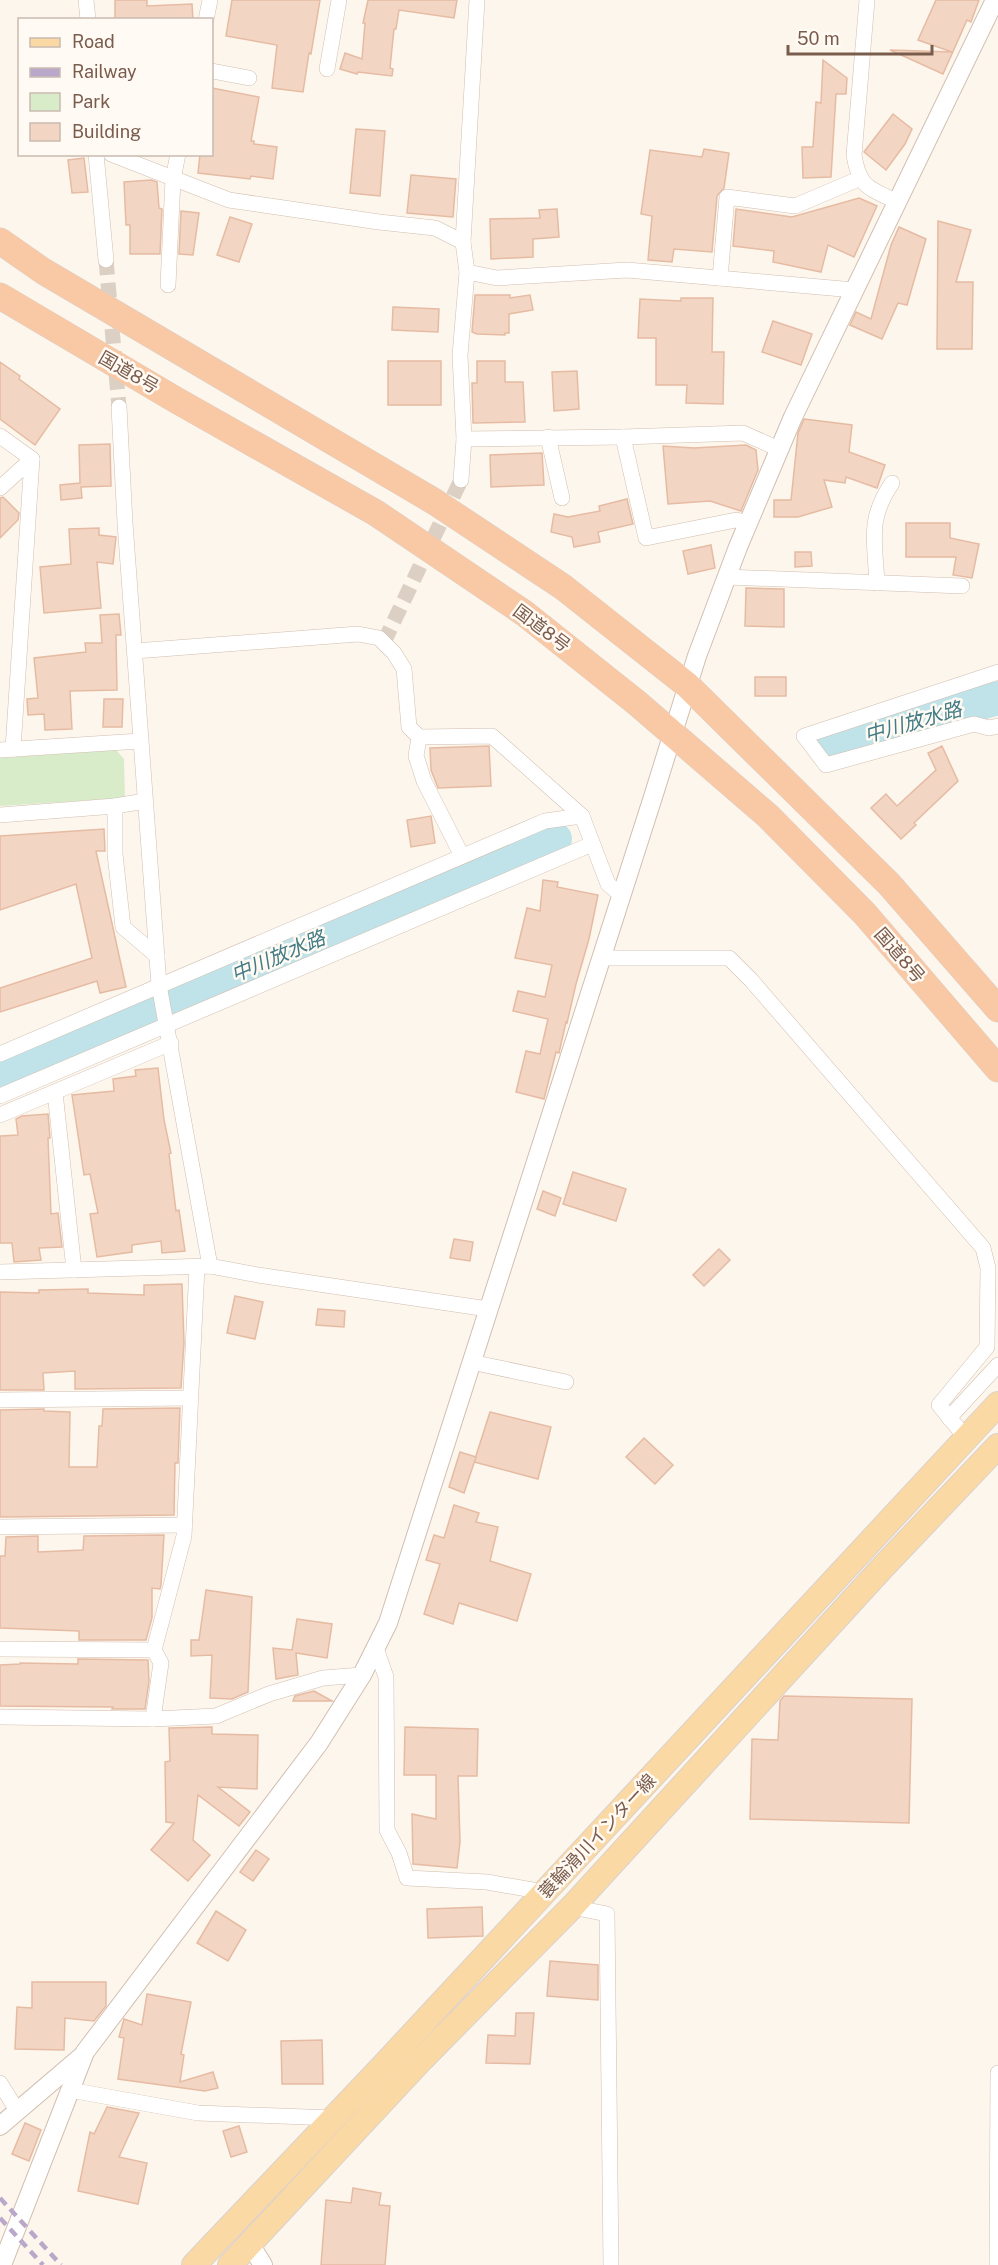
<svg xmlns="http://www.w3.org/2000/svg" width="998" height="2265" font-family="'Public Sans','Noto Sans JP',sans-serif">
<style>
.green{fill:#d8ecc9}
.lines{fill:none;stroke-linecap:round;stroke-linejoin:round}
.river{stroke:#bfe3e8;stroke-width:34}
.building{fill:#f3d5c3;stroke:#e6bba3;stroke-width:1.5}
.minor-tunnel{stroke:#dcd0c4;stroke-width:15;stroke-dasharray:15 8;stroke-linecap:butt}
.minor-casing{stroke:#d1beb0;stroke-width:16}
.tertiary-casing{stroke:#d1beb0;stroke-width:20}
.primary-casing{stroke:#dad1cd;stroke-width:26}
.trunk-casing{stroke:#dad1cd;stroke-width:27}
.minor{stroke:#fff;stroke-width:15}
.tertiary{stroke:#fff;stroke-width:18}
.primary{stroke:#fbd9a5;stroke-width:24}
.trunk{stroke:#f9c8a4;stroke-width:26}
.rail{stroke:#b9a8c9;stroke-width:4.5;stroke-dasharray:9 6;stroke-linecap:butt}
.labels{text-anchor:middle;dominant-baseline:central;stroke-width:5;stroke-linejoin:round;paint-order:stroke}
.street-label{font-size:18px;fill:#7a5c4d;stroke:#fffaf3}
.water-label{font-size:20px;font-style:italic;fill:#437c86;stroke:#fffaf3}
</style>
<rect width="100%" height="100%" fill="#fdf6ec"/>
<polygon class="green" points="116,750 124,759 125,798 0,806 0,758"/>
<g class="lines">
<g class="river">
<polyline points="827,746 998,698"/>
<polyline points="0,1074 555,839"/>
</g>
</g>
<g class="building">
<polygon points="115,0 147,0 147,6 192,4 193,20 115,20"/>
<polygon points="232,0 320,0 311,54 309,53 303,92 272,88 277,45 226,36"/>
<polygon points="368,0 457,0 454,18 399,10 396,29 394,29 390,68 393,69 392,76 358,72 357,74 340,69 345,53 362,59 365,23 363,23"/>
<polygon points="936,0 979,0 971,22 967,20 943,74 890,50 952,52 918,40"/>
<polygon points="823,60 847,78 846,94 836,94 831,177 803,178 802,147 813,147 816,102 821,103"/>
<polygon points="212,88 259,97 251,141 254,141 254,144 277,147 273,179 251,176 250,179 198,173 200,154 212,154"/>
<polygon points="893,114 912,129 905,144 886,170 864,152"/>
<polygon points="356,129 385,131 380,196 350,193"/>
<polygon points="704,149 729,153 724,188 717,196 712,252 674,249 672,262 648,260 652,216 641,214 650,150 702,157"/>
<polygon points="84,158 88,192 72,193 68,160"/>
<polygon points="411,175 456,179 453,217 407,213"/>
<polygon points="151,180 157,182 159,208 162,209 160,254 130,254 130,225 126,225 124,182"/>
<polygon points="859,198 877,206 854,257 828,245 821,272 773,262 774,251 733,246 736,209 792,217"/>
<polygon points="557,209 559,237 533,239 533,257 491,259 490,219 540,218 539,210"/>
<polygon points="181,211 199,213 193,255 179,254"/>
<polygon points="230,217 252,224 239,262 217,255"/>
<polygon points="938,221 971,230 956,282 973,282 972,349 937,349"/>
<polygon points="899,227 926,239 907,305 898,303 882,339 850,325 856,312 871,319 891,245"/>
<polygon points="475,295 510,295 510,298 530,295 533,310 509,314 509,333 505,333 505,335 477,334 472,332"/>
<polygon points="681,298 713,298 712,352 724,352 723,404 686,403 687,385 656,385 656,338 638,338 640,299 681,301"/>
<polygon points="393,307 439,309 438,332 392,330"/>
<polygon points="773,321 812,334 801,365 762,352"/>
<rect x="388" y="361" width="53" height="44"/>
<polygon points="477,361 505,361 505,382 523,382 525,422 473,423 472,383 477,383"/>
<polygon points="0,362 20,376 19,379 60,409 35,445 0,419"/>
<polygon points="577,371 579,409 554,411 552,372"/>
<polygon points="804,419 852,425 849,452 885,465 877,488 846,477 845,483 824,480 832,507 798,517 774,517 774,500 791,500 798,433"/>
<polygon points="110,444 111,486 81,487 82,498 61,500 60,485 80,483 79,445"/>
<polygon points="746,445 756,450 758,470 741,511 710,501 668,504 663,446 694,448"/>
<polygon points="542,453 544,485 491,487 490,455"/>
<polygon points="3,497 19,513 18,520 0,538 0,498"/>
<polygon points="627,499 633,524 598,532 600,542 574,547 572,537 551,532 554,514 568,517 600,511 599,506"/>
<polygon points="906,523 950,523 950,538 979,544 972,578 953,575 956,557 906,557"/>
<polygon points="99,528 99,535 116,537 113,564 97,562 101,608 44,613 40,567 71,564 69,529"/>
<polygon points="711,545 715,568 688,574 683,551"/>
<polygon points="795,552 811,552 812,566 795,567"/>
<polygon points="746,588 784,589 784,627 745,626"/>
<polygon points="119,614 121,635 116,635 117,690 70,691 72,729 45,730 44,714 28,715 27,699 38,698 34,658 86,652 85,643 102,643 100,615"/>
<rect x="755" y="677" width="31" height="19"/>
<polygon points="104,699 123,699 122,727 103,727"/>
<polygon points="489,746 491,786 438,788 431,770 430,748"/>
<polygon points="942,746 958,781 914,823 916,825 901,839 871,808 886,794 897,806 936,770 928,753"/>
<polygon points="431,816 435,843 411,847 407,820"/>
<polygon points="104,829 105,851 96,851 126,987 100,993 97,981 0,1012 0,988 92,958 76,884 0,910 0,836"/>
<polygon points="543,880 558,882 557,887 598,895 589,939 576,984 567,1023 566,1022 559,1053 556,1052 544,1099 516,1092 526,1051 540,1054 548,1019 513,1011 518,991 545,997 552,965 515,958 527,908 540,911"/>
<polygon points="158,1068 164,1120 171,1153 169,1154 176,1211 179,1210 185,1251 162,1253 161,1241 132,1245 132,1252 97,1257 90,1214 98,1213 90,1174 84,1175 72,1095 114,1091 113,1079 136,1076 135,1070"/>
<polygon points="48,1114 50,1138 48,1138 51,1214 58,1213 62,1247 39,1248 41,1260 14,1262 12,1243 0,1243 0,1136 18,1135 16,1119 22,1116"/>
<polygon points="573,1172 626,1189 616,1221 563,1204"/>
<polygon points="543,1191 561,1198 555,1216 537,1209"/>
<polygon points="454,1239 473,1242 470,1261 450,1258"/>
<polygon points="719,1249 730,1260 704,1286 693,1275"/>
<polygon points="182,1284 184,1343 181,1388 75,1389 75,1371 43,1373 44,1390 0,1390 0,1292 39,1293 39,1290 88,1289 88,1293 144,1295 144,1285"/>
<polygon points="235,1296 263,1302 255,1339 227,1333"/>
<polygon points="318,1309 345,1311 344,1327 316,1325"/>
<polygon points="180,1408 178,1463 175,1463 174,1515 0,1517 0,1410 44,1409 44,1411 70,1412 69,1467 97,1467 99,1426 102,1426 103,1409"/>
<polygon points="490,1412 551,1427 538,1479 474,1462"/>
<polygon points="644,1438 673,1465 655,1484 626,1457"/>
<polygon points="460,1452 476,1457 464,1493 449,1487"/>
<polygon points="454,1505 479,1513 476,1522 498,1527 490,1561 531,1574 517,1621 459,1603 453,1624 424,1614 440,1564 426,1560 434,1535 444,1538"/>
<polygon points="164,1535 161,1585 160,1589 152,1588 152,1618 146,1640 79,1640 79,1631 0,1628 0,1556 5,1556 6,1537 38,1536 38,1552 83,1550 84,1536"/>
<polygon points="206,1590 252,1597 248,1692 232,1699 210,1698 212,1655 191,1656 191,1640 199,1640"/>
<polygon points="297,1619 332,1624 327,1658 296,1653 298,1675 276,1679 273,1648 292,1650"/>
<polygon points="78,1659 148,1660 149,1681 145,1709 112,1709 113,1707 0,1706 0,1665 20,1664 20,1663 78,1664"/>
<polygon points="314,1691 332,1701 293,1701 295,1696"/>
<polygon points="784,1696 912,1699 909,1823 750,1819 752,1739 778,1740 780,1701"/>
<polygon points="212,1727 212,1734 258,1735 257,1789 218,1787 250,1812 239,1826 198,1795 193,1840 210,1855 188,1881 151,1850 174,1823 166,1822 165,1762 170,1761 169,1728"/>
<polygon points="405,1727 478,1729 477,1776 458,1776 460,1842 457,1868 413,1864 412,1814 436,1819 436,1775 404,1775"/>
<polygon points="256,1850 269,1859 253,1881 240,1872"/>
<polygon points="482,1907 483,1936 428,1938 427,1909"/>
<polygon points="216,1911 246,1930 228,1961 197,1943"/>
<polygon points="550,1961 598,1965 598,2000 547,1996"/>
<polygon points="32,1982 106,1982 106,2006 94,2021 65,2018 64,2050 15,2049 17,2007 32,2008"/>
<polygon points="147,1994 191,2002 181,2054 184,2055 180,2082 213,2072 218,2088 205,2091 118,2079 124,2038 119,2037 124,2019 142,2025"/>
<polygon points="516,2013 534,2013 530,2064 486,2063 488,2035 515,2036"/>
<polygon points="322,2040 323,2084 282,2084 281,2041"/>
<polygon points="107,2107 139,2113 119,2157 147,2163 138,2204 78,2191 90,2132 94,2134"/>
<polygon points="25,2123 41,2130 29,2161 12,2154"/>
<polygon points="239,2126 247,2152 231,2157 223,2131"/>
<polygon points="353,2188 381,2193 379,2205 390,2206 385,2265 321,2265 326,2200 351,2203"/>
</g>
<g class="lines">
<g class="minor-tunnel">
<polyline points="106,260 119,407"/>
<polyline points="384,642 461,480"/>
</g>
<defs>
<g id="minor">
<polyline points="86,0 88,20"/>
<polyline points="477,0 463,242 467,272 497,278 627,270 854,290"/>
<path d="M867 0 854 155C859 187 868 188 896 201"/>
<polyline points="206,20 210,0"/>
<polyline points="327,69 339,0"/>
<polyline points="212,71 249,78"/>
<polyline points="96,154 106,260"/>
<polyline points="111,154 229,200 379,222 435,228 463,242"/>
<polyline points="720,278 727,197 795,206 861,178"/>
<polyline points="168,285 173,179 178,154"/>
<polyline points="119,407 125,523 159,985 210,1266"/>
<polyline points="0,436 32,459"/>
<polyline points="548,437 562,498"/>
<polyline points="464,439 623,437"/>
<polyline points="461,480 464,439 460,355 467,272"/>
<polyline points="0,488 32,459 13,749"/>
<polyline points="748,523 736,520 646,538 623,437 743,433 779,449"/>
<polyline points="727,577 962,586"/>
<path d="M877 583C875 541 867 520 892 483"/>
<polyline points="135,651 358,634 379,638 394,653 404,669 409,727 419,737 492,736 582,816 608,884 621,895"/>
<polyline points="998,672 804,736 826,765 974,724 989,728 998,726"/>
<polyline points="419,737 416,756 424,781 462,856"/>
<polyline points="0,750 140,741"/>
<polyline points="115,806 145,801"/>
<polyline points="0,815 115,806 115,854 123,927 157,956"/>
<polyline points="601,958 729,958 751,980 983,1248 988,1268 987,1347 939,1405 966,1438"/>
<polyline points="0,1054 545,821 582,816"/>
<polyline points="55,1092 74,1270"/>
<polyline points="0,1096 592,844"/>
<polyline points="0,1115 171,1043"/>
<polyline points="197,1267 184,1536 154,1650 161,1663 153,1719 216,1716 269,1694 323,1678 362,1675"/>
<polyline points="0,1272 210,1266 258,1275 488,1309"/>
<polyline points="471,1362 566,1382"/>
<polyline points="0,1400 189,1398"/>
<polyline points="949,1418 998,1365"/>
<polyline points="0,1527 184,1525"/>
<polyline points="376,1648 386,1677 387,1830 399,1853 407,1878 487,1882 544,1892"/>
<polyline points="0,1649 154,1650"/>
<polyline points="0,1717 153,1719"/>
<polyline points="572,1907 607,1914 611,2265"/>
<polyline points="0,2083 18,2112"/>
<polyline points="70,2090 198,2113 333,2118"/>
<polyline points="997,2265 998,2073"/>
</g>
<g id="tertiary">
<polyline points="0,2126 82,2056"/>
<polyline points="250,2244 263,2265"/>
<polyline points="2,2265 85,2052 319,1743 362,1675 388,1623 653,797 697,656 738,547 793,417 995,0"/>
</g>
<g id="primary">
<polyline points="194,2265 384,2065 998,1404"/>
<polyline points="230,2265 422,2059 572,1907 883,1567 998,1446"/>
</g>
<g id="trunk">
<polyline points="0,241 43,271 435,502 563,587 687,685 889,884 998,1009"/>
<polyline points="0,296 176,400 376,513 524,613 637,703 768,816 865,914 998,1069"/>
</g>
</defs>
<use href="#minor" class="minor-casing"/>
<use href="#tertiary" class="tertiary-casing"/>
<use href="#primary" class="primary-casing"/>
<use href="#trunk" class="trunk-casing"/>
<use href="#minor" class="minor"/>
<use href="#tertiary" class="tertiary"/>
<use href="#primary" class="primary"/>
<use href="#trunk" class="trunk"/>
<g class="rail">
<polyline points="0,2198 61,2265"/>
<polyline points="0,2218 43,2265"/>
</g>
</g>
<g class="labels">
<g class="street-label">
<text transform="translate(129 372) rotate(30)">国道8号</text>
<text transform="translate(542 628) rotate(37)">国道8号</text>
<text transform="translate(900 955) rotate(49)">国道8号</text>
<text transform="translate(597 1836) rotate(-47)">蓑輪滑川インター線</text>
</g>
<g class="water-label">
<text transform="translate(913 722) rotate(-16)">中川放水路</text>
<text transform="translate(278 956) rotate(-23)">中川放水路</text>
</g>
</g>
<rect x="18" y="18" width="195" height="138" fill="#fffaf3" stroke="#cabbb1" stroke-width="1.5"/>
<rect x="30" y="38" width="30" height="9" fill="#fbd9a5" stroke="#cabbb1" stroke-width="1.5"/>
<text x="72" y="48" font-size="18" fill="#7a5c4d">Road</text>
<rect x="30" y="68" width="30" height="9" fill="#b9a8c9" stroke="#cabbb1" stroke-width="1.5"/>
<text x="72" y="78" font-size="18" fill="#7a5c4d">Railway</text>
<rect x="30" y="93" width="30" height="18" fill="#d8ecc9" stroke="#cabbb1" stroke-width="1.5"/>
<text x="72" y="108" font-size="18" fill="#7a5c4d">Park</text>
<rect x="30" y="123" width="30" height="18" fill="#f3d5c3" stroke="#cabbb1" stroke-width="1.5"/>
<text x="72" y="138" font-size="18" fill="#7a5c4d">Building</text>
<path d="M788 45v9h144v-9" fill="none" stroke="#7a5c4d" stroke-width="3"/>
<text x="797" y="45" font-size="18" fill="#7a5c4d" stroke="#fffaf3" stroke-width="4.5" paint-order="stroke">50 m</text>
</svg>
